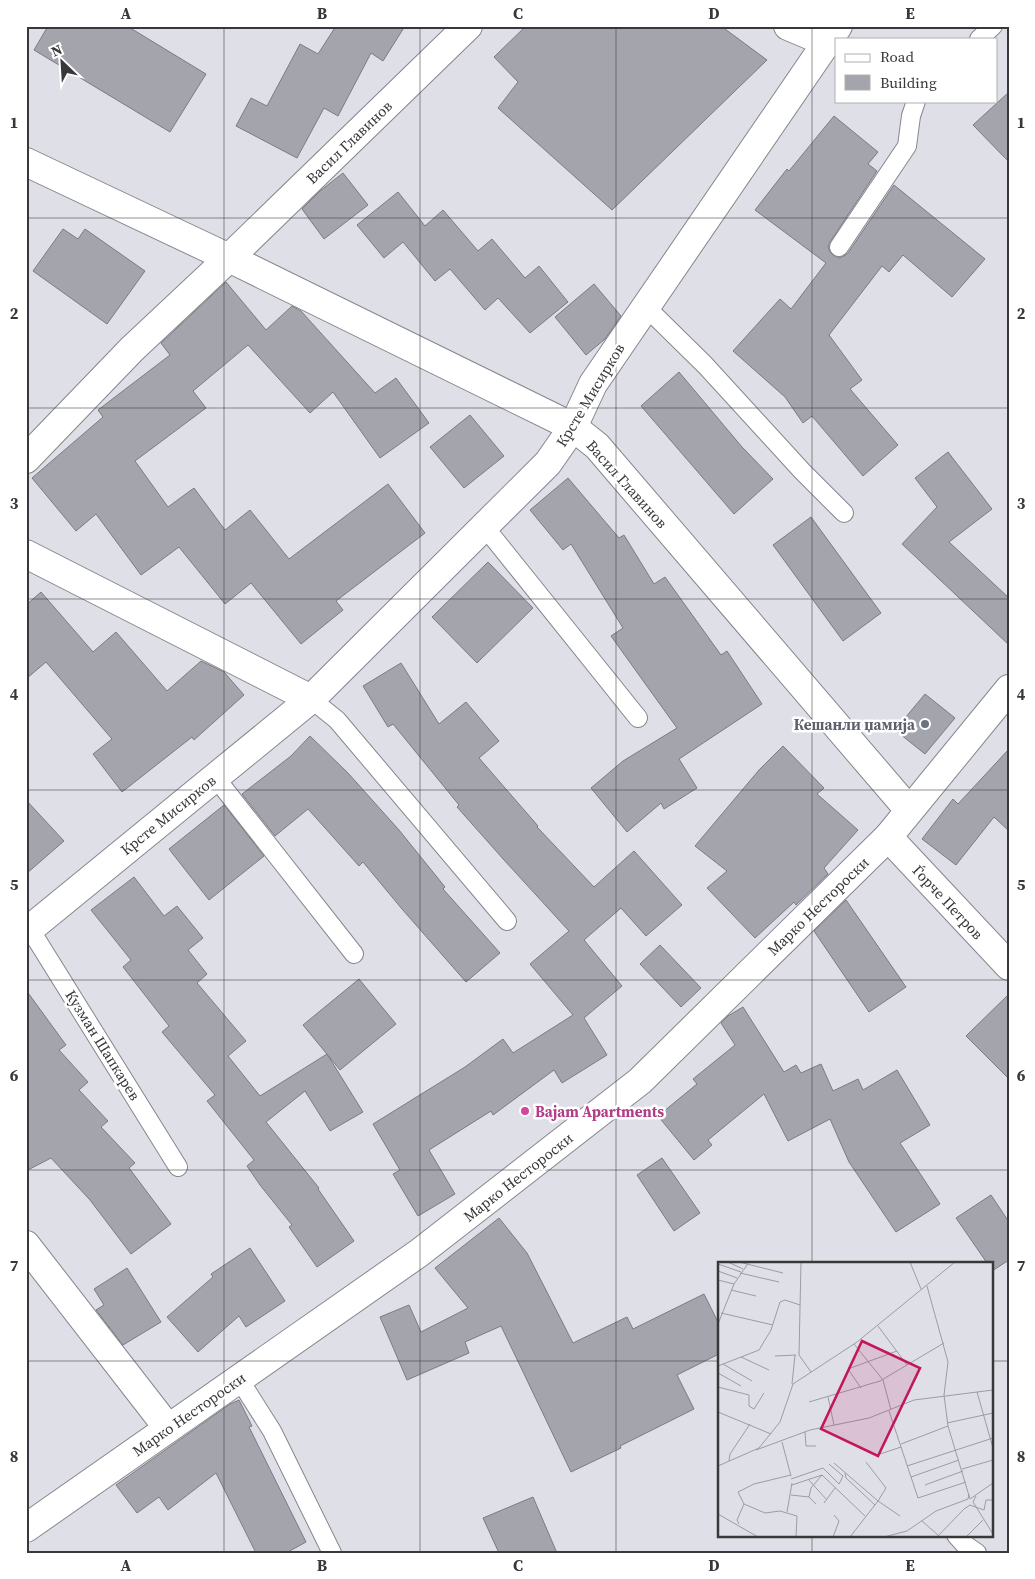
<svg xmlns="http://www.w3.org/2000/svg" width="1035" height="1579" font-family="'Source Serif 4',serif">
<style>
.building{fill:#a4a4ad;stroke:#7c7b84}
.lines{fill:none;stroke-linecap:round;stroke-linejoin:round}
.lane-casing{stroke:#86868e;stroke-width:20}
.street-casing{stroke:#86868e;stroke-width:30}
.lane{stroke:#fff;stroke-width:18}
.street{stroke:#fff;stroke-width:28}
.grid{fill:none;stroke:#38383b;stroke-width:1;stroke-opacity:0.55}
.worship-dot{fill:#6b7280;stroke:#fff;stroke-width:2}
.hotel-dot{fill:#d1479c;stroke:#fff;stroke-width:2}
.labels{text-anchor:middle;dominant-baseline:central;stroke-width:5;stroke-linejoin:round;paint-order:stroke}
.street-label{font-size:15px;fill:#38383b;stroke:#fff}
.worship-label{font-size:15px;font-weight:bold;fill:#5b616d;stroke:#fff;text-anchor:end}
.hotel-label{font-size:15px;font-weight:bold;fill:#b23c85;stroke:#fff;text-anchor:start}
.inset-road{fill:none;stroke:#9c9ca3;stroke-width:1}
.view{fill:#c2185b;fill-opacity:0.15;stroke:#c2185b;stroke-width:2.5}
.inset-edge{fill:none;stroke:#38383b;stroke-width:2.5}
.neatline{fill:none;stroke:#38383b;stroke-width:2}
.grid-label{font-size:16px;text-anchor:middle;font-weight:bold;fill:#38383b}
</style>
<rect width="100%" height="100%" fill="#dfdfe8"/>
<g class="building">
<polygon points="48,26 127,26 206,74 170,132 34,50"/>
<polygon points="336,26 405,26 383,61 371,53 338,116 324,108 297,158 236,126 251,98 267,106 300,44 318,54"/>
<polygon points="526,26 721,26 767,60 612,210 498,108 518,82 494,57"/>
<polygon points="1009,92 1009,162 973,125"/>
<polygon points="834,116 878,152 868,164 877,171 830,242 828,247 830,252 833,255 839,258 844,256 848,253 894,185 985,259 952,297 903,255 889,272 882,266 829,335 862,380 850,389 898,445 863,476 812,416 803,423 785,397 733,351 780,299 791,309 826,263 755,210 787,169 789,171"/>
<polygon points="343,173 368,205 324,239 302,209 320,191"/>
<polygon points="398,192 425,226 443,210 478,251 492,239 525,278 539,266 568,302 530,333 498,298 485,310 450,269 435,281 403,242 384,258 357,225"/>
<polygon points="63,229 78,239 85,229 145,271 107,324 33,271"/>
<polygon points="226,282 266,330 292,306 301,311 375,393 396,378 429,423 380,458 333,392 310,413 248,345 193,391 206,408 135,461 168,507 194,488 225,530 250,510 289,559 388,484 425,533 336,601 343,610 301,644 251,583 225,604 179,547 141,575 96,514 76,531 32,478 103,417 98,410 170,355 161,343"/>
<polygon points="594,284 621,316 605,339 586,355 555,317"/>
<polygon points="679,372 742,447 773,479 734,514 641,406"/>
<polygon points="470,415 504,456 464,488 430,447"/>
<polygon points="948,452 992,509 949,542 1009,598 1009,645 902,544 937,507 915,478"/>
<polygon points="568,478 619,538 624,535 654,584 665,577 721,655 727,651 762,704 679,759 697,788 664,809 661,803 627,832 591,788 623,761 677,728 611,636 623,628 571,544 563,550 530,510"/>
<polygon points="811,517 881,613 843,641 773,545"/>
<polygon points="488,562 533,608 477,663 432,617"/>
<polygon points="41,592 93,652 116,632 167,691 201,661 224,672 244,695 194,740 192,737 122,792 93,754 112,739 46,662 26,679 26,605"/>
<polygon points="401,663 439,724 466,702 499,741 479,758 538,826 537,827 594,887 634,851 682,905 646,936 621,908 584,940 622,986 584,1018 607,1055 562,1083 554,1070 493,1115 491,1111 429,1150 455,1194 418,1216 393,1174 400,1170 373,1124 465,1067 503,1039 513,1053 573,1015 530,964 569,931 504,860 457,807 459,805 393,724 388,727 363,686"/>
<polygon points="925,694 955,718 925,754 895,730"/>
<polygon points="310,736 348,773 399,830 445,887 443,889 500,953 466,982 402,909 363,862 359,866 308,809 275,836 242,794 291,756"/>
<polygon points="783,746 824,788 817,794 858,830 824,868 828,874 796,905 794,902 755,938 707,888 727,871 695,846 759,770"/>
<polygon points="1009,749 1009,831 994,817 956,865 922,839 953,799 958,804"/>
<polygon points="26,800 64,841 26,874"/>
<polygon points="224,805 264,856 209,900 169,849"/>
<polygon points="134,877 164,916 177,906 203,938 188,950 207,974 197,983 246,1041 228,1056 260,1096 327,1054 363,1112 330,1131 305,1091 266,1122 319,1188 318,1189 354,1241 317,1267 289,1227 292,1225 260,1185 247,1166 254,1160 207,1101 215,1095 162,1032 169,1026 123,967 131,960 91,910"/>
<polygon points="846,900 906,987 869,1012 814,931"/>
<polygon points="660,945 701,988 681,1007 640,964"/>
<polygon points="359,979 396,1024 340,1070 303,1025"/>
<polygon points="26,990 66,1045 59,1050 88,1082 79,1090 108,1121 101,1127 135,1163 129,1168 171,1224 131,1254 90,1200 51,1158 26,1171"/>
<polygon points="1009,994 1009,1079 966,1036"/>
<polygon points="743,1007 784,1072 796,1065 801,1073 821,1064 833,1091 858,1079 863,1090 897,1070 930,1125 900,1143 940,1204 896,1232 849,1162 830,1119 788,1141 764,1094 708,1140 712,1145 694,1160 658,1116 697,1084 693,1079 735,1045 721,1023 728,1016"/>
<polygon points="662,1158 700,1213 674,1231 637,1175"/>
<polygon points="991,1195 1009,1222 1009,1260 992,1271 991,1263 987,1263 956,1218"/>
<polygon points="499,1218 527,1253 573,1343 627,1317 633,1329 704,1294 719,1324 719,1354 677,1375 694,1409 620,1446 621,1448 571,1472 501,1326 465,1342 469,1353 407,1380 380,1317 409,1305 421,1332 468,1308 435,1268"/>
<polygon points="250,1248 285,1301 246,1327 239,1316 198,1352 167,1317 213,1277 211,1274"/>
<polygon points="127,1268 161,1322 123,1345 96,1310 104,1305 94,1289"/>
<polygon points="239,1400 252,1426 249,1427 306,1542 286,1553 256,1553 216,1473 168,1510 159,1497 137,1513 116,1485 230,1404"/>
<polygon points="533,1497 557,1553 499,1553 483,1518"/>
</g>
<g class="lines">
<defs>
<g id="lane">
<polyline points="979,39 993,26"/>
<polyline points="839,247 907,146 911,116 916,101"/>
<polyline points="646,307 705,365 802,471 844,513"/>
<polyline points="484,526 638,718"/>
<polyline points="311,699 337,720 507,921"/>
<polyline points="215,777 354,954"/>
<polyline points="26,925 30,929 178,1167"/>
<polyline points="239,1379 272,1431 332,1553"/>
<polyline points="956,1535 964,1544 977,1553"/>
</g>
<g id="street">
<polyline points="788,26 826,42"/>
<polyline points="26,162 229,258 573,427 597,446 909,810"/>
<polyline points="26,459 132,349 229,258 468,26"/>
<polyline points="26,554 311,699"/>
<polyline points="888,837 1009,966"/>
<polyline points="26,932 311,699 548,463 573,427 593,384 838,26"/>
<polyline points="26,1245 168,1428"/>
<polyline points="26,1528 419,1253 640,1081 888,837 1009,689"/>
</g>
</defs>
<use href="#lane" class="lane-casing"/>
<use href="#street" class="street-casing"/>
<use href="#lane" class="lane"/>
<use href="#street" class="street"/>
</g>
<path class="grid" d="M224 26V1553M420 26V1553M616 26V1553M812 26V1263M26 218H1009M26 408H1009M26 599H1009M26 790H1009M26 980H1009M26 1170H1009M26 1361H719M991 1361H1009M812 1535V1553"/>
<circle class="worship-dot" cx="925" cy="724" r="5"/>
<circle class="hotel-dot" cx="525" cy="1111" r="5"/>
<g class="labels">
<g class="street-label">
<text transform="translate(349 142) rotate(-44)">Васил Главинов</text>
<text transform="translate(590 395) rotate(-59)">Крсте Мисирков</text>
<text transform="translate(627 484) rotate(48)">Васил Главинов</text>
<text transform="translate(168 815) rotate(-39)">Крсте Мисирков</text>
<text transform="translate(948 902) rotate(47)">Ѓорче Петров</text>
<text transform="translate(818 906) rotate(-44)">Марко Нестороски</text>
<text transform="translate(103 1045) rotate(58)">Кузман Шапкарев</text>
<text transform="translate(518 1177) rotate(-38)">Марко Нестороски</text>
<text transform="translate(189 1414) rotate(-35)">Марко Нестороски</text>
</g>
<g class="worship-label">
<text x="915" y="724">Кешанли џамија</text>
</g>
<g class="hotel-label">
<text x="535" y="1111">Bajam Apartments</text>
</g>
</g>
<g transform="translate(718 1262)">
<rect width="275" height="275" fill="#dfdfe8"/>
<path class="inset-road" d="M10 0 25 7M21 0 65 11M83 0 81 93 93 110M192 0 203 27M0 2 23 10M0 9 19 16M22 11 61 20M0 18 16 22M209 24 230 100 226 133 230 164 252 237 275 221M13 28 38 34M3 51 55 63M0 62 16 22 31 0M160 64 189 103M136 82 165 118 173 148M57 94 78 93M23 95 51 108M5 102 34 119M0 104 41 88 53 68 62 40 67 38 82 43M0 111 23 124M74 122 77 93M0 125 31 133V144L36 147 46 131M143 126 130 107 179 89M259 130 275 186M110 135 116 163M91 140 162 119 226 81M171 149 200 236 248 220M0 150 53 172M229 161 275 151M87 170 88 184H98M64 180 73 214M183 182 230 164M38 188 92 168 151 156 196 138 275 128M159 193 183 185M11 199 12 192 32 162M148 200 168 226 160 239 182 254M116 201 160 239 132 275M0 204 41 186 62 160 75 122 139 80 237 0M189 204 275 176M244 207 275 198M127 211 128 216 157 243M73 213 36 222 20 230 26 242 47 251 62 249 79 254 78 275M193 215 241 198M73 217 105 206 121 222 125 214 111 202M90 217 108 237M74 223 104 213 147 254M207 223 245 209M73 233 91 235 98 242M258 234 255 240 275 272M91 235 93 226 104 213M106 241 117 226M69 250 74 221M0 252 40 275M204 259 221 274M21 262 19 258 26 242M115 275 121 259 116 253M166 275 189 269 218 249 250 237 251 232M219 275 246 247 252 243 266 248 268 238H275M248 275 265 258"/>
<path class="view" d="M144 79 202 106 160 194 103 167Z"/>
<rect width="275" height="275" class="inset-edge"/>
</g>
<rect width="1035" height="1579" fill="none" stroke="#ffffff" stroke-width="55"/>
<rect x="835" y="38" width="162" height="65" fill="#ffffff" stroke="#afafb1"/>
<rect x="845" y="54" width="25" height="8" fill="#ffffff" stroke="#afafb1"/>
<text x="880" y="62" font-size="15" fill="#38383b">Road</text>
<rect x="845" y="75" width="25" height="15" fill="#a4a4ad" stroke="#afafb1"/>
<text x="880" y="88" font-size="15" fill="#38383b">Building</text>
<g transform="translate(62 62) rotate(335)" stroke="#ffffff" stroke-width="4" paint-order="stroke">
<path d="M0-4L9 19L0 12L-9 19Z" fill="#38383b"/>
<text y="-8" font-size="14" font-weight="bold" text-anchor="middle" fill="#38383b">N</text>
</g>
<rect x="28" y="28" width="980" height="1524" class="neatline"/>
<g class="grid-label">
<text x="126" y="19">A</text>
<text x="322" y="19">B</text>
<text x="518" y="19">C</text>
<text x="714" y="19">D</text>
<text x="910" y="19">E</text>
<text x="14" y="128">1</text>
<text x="1021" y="128">1</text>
<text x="14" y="319">2</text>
<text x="1021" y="319">2</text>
<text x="14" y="509">3</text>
<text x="1021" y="509">3</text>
<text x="14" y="700">4</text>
<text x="1021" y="700">4</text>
<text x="14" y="890">5</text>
<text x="1021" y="890">5</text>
<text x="14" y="1081">6</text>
<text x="1021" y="1081">6</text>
<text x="14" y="1271">7</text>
<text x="1021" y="1271">7</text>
<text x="14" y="1462">8</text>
<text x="1021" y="1462">8</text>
<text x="126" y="1571">A</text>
<text x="322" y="1571">B</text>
<text x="518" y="1571">C</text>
<text x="714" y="1571">D</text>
<text x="910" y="1571">E</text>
</g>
</svg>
